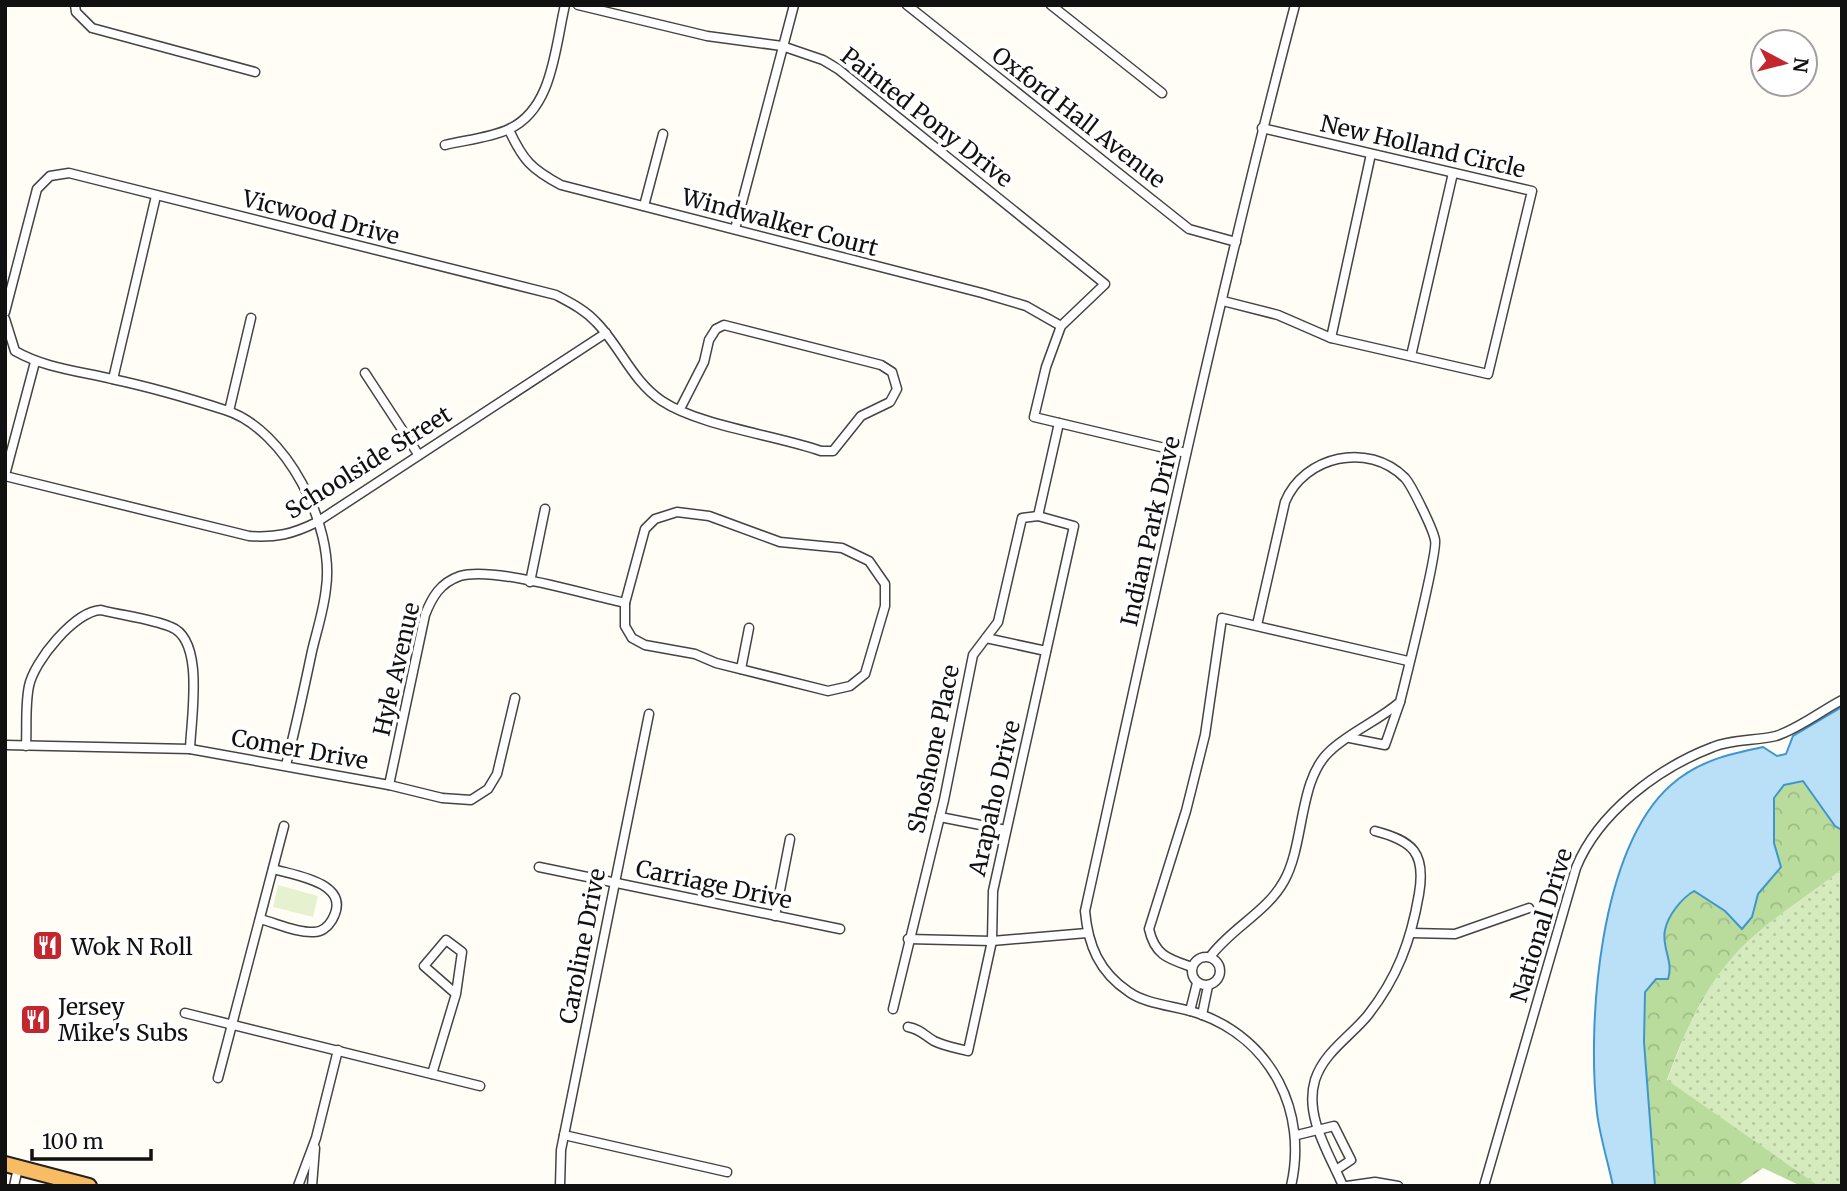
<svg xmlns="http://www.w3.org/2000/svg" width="1847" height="1191" font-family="Merriweather,serif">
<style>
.grass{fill:url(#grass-dots)}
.forest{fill:url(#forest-crowns)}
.pitch{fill:#e6f2cf}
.water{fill:#b9e0f7;stroke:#3f96cf;stroke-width:2}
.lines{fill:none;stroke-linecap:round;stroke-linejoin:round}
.minor-casing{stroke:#444;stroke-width:11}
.trunk-casing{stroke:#222;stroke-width:18}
.minor{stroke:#fff;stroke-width:8}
.trunk{stroke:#f7bc64;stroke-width:14}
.labels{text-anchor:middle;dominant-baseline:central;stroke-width:7;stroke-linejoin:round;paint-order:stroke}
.street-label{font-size:23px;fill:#111;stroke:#fff}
.poi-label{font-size:23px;fill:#111;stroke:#fff;text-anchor:start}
</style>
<defs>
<pattern id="grass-dots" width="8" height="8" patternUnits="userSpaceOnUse" patternTransform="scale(1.75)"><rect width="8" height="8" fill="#d5ebbd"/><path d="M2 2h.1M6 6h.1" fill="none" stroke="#b6c8a1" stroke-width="1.8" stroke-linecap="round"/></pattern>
<pattern id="forest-crowns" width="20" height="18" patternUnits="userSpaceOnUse" patternTransform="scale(1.75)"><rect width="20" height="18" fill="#b9dc9c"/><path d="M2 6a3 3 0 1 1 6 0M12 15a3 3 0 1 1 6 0" fill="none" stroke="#9ebc85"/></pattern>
</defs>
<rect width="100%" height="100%" fill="#fffdf5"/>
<path class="grass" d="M1842 869V1186H1819L1667 1081C1684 1033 1704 987 1740 949 1768 920 1810 895 1842 869Z"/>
<path class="forest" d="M1803 781 1834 825 1842 830V869C1810 895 1768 920 1740 949 1704 987 1684 1033 1667 1080L1819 1186H1801L1763 1168 1737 1186H1655L1644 1042 1645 992 1656 978 1667 979C1674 961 1661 947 1665 930 1668 915 1682 899 1694 890L1725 911 1742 929 1752 917 1758 894 1781 867 1774 843V798L1784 785Z"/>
<polygon class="pitch" points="278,885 318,896 313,917 273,907"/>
<path class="water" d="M1842 707V830L1835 826 1803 781 1784 785 1774 798V843L1781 867 1758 894 1752 917 1742 929 1725 911 1694 891C1682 898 1668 915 1665 930 1661 947 1674 961 1668 979H1656L1645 992 1644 1042 1655 1186H1613C1608 1162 1600 1137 1597 1113 1587 1023 1599 848 1671 785 1698 761 1729 754 1763 747L1777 756 1786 754 1793 736Z"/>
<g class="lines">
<defs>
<g id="minor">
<polyline points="75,5 76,12 92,28 255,72"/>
<polyline points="578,5 707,36 782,46 823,60 838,69 1105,284 1061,326 1046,367 1034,417 1186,453"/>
<polyline points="907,5 1189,229 1236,242"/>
<polyline points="1051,5 1162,93"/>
<path d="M509 130C523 160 531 169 561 185L982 293 1026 306 1061 326"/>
<path d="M445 145C465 140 490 138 509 129 553 109 555 47 565 5"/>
<polyline points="644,206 663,134"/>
<polyline points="735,229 794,5"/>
<polyline points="1223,301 1278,315 1331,338 1488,374 1532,191 1262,128"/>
<path d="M5 312 37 189 50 176 69 173 556 295C571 303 585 310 596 322 620 346 632 381 662 401 700 426 775 435 821 451H833L861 416 890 402 897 389 892 372 881 365 724 325 716 329 709 340 704 362 680 409"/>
<path d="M5 319 15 351C45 368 78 371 112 379 150 387 188 398 225 410 286 429 335 526 326 588 324 609 317 630 312 651 304 689 296 727 286 765"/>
<polyline points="1331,338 1371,154"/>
<polyline points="1411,356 1453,173"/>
<polyline points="365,373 418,454"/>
<polyline points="113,379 156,196"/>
<polyline points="229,411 251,318"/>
<polyline points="5,475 35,362"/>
<path d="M5 476 249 536C276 538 293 534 317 522L606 333"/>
<polygon points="677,512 709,516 780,542 842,548 869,561 885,584 885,606 865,674 850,686 828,691 716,663 695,654 645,645 632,638 625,626 625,603 645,529 655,519"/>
<polyline points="1038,516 1059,423"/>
<polyline points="530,582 545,509"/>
<polyline points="986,638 1046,651"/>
<polyline points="741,669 749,628"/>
<polyline points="1350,738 1385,745 1400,702"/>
<polyline points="5,745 190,749 389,785 442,798 471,800 488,789 497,774 515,698"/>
<path d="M26 746C27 727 25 705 29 686 34 661 75 611 101 610 124 616 149 618 171 627 205 640 191 718 190 749"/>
<path d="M389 785 425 615C432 597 440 583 460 576 494 566 587 595 625 603"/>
<polyline points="940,817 1006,830"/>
<polyline points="539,867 840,929"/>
<polyline points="775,916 790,839"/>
<path d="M260 919C276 923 297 933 314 932 321 932 328 927 332 920 353 883 297 876 273 869"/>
<polyline points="1411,933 1455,934 1529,908"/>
<polyline points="908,939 992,941 1087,933"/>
<circle cx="1206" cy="971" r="14"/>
<path d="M1210 957C1230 929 1267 912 1284 881 1305 844 1298 780 1330 751 1350 732 1378 721 1400 702 1405 682 1438 550 1435 540 1433 529 1412 486 1405 478 1368 441 1304 456 1285 502L1257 625"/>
<path d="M1192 967C1169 959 1155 956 1149 929L1186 811 1205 735 1222 618 1408 661"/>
<path d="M893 1009 944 800 973 655 998 622 1022 518 1038 516 1074 526 993 891 992 941 968 1051C956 1048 944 1046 934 1041 924 1035 920 1029 908 1027"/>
<polyline points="1190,1011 1197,983"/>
<polyline points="185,1013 480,1086"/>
<polyline points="1202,1015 1208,986"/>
<polyline points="432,1074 456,994 424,966 446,940 462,952 456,994"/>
<polyline points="218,1078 284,826"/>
<polyline points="564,1135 727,1172"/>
<polyline points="1297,1135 1334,1126 1351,1160 1336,1170"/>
<polyline points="14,1186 18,1168"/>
<polyline points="298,1186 316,1138 338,1050"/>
<polyline points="312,1186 315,1148"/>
<polyline points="560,1186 561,1150 649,714"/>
<path d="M1291 1186C1308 1112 1272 1040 1200 1014 1179 1006 1147 1005 1129 992 1099 972 1088 945 1085 911 1152 608 1216 305 1295 5"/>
<path d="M1343 1186C1329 1153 1304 1116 1315 1080 1324 1052 1350 1037 1368 1015 1397 978 1411 941 1419 894 1426 853 1413 841 1375 831"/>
<polyline points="1347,1186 1375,1182 1398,1186"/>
<path d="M1484 1186 1576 868C1598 813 1658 768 1713 747 1732 739 1756 741 1776 736 1798 729 1821 711 1842 700"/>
</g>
<polyline id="trunk" points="5,1164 89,1186"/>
</defs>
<use href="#minor" class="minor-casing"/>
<use href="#trunk" class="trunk-casing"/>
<use href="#minor" class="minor"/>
<use href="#trunk" class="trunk"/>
</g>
<defs>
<symbol id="restaurant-square" viewBox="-11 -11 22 22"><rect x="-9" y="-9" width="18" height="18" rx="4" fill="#c4262e" stroke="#fff"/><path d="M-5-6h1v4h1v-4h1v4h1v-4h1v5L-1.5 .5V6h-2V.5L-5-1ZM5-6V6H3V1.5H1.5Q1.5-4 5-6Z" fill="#fff"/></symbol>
</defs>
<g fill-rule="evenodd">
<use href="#restaurant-square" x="30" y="928" width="35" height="35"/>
<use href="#restaurant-square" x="18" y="1002" width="35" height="35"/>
</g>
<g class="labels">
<g class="street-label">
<text transform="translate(927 117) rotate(38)">Painted Pony Drive</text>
<text transform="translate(1079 117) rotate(38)">Oxford Hall Avenue</text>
<text transform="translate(1423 146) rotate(13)">New Holland Circle</text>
<text transform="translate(321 217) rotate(14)">Vicwood Drive</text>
<text transform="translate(780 222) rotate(15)">Windwalker Court</text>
<text transform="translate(368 462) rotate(-32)">Schoolside Street</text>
<text transform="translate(1150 531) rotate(-77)">Indian Park Drive</text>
<text transform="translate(396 669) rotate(-77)">Hyle Avenue</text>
<text transform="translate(300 749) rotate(10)">Comer Drive</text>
<text transform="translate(933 749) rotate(-78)">Shoshone Place</text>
<text transform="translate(994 798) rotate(-77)">Arapaho Drive</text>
<text transform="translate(714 884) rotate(12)">Carriage Drive</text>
<text transform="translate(1541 925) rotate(-73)">National Drive</text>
<text transform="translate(582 946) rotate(-79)">Caroline Drive</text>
</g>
<g class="poi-label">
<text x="71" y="946">Wok N Roll</text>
<text x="58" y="1006">Jersey<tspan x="58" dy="26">Mike's Subs</tspan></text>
</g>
</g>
<rect width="1847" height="1191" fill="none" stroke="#111111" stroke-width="14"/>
<g transform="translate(1784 63) rotate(97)"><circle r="33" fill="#ffffff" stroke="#a0a0a0" stroke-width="2"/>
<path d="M0-5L12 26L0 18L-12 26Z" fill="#c4262e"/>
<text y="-10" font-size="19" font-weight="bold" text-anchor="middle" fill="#111111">N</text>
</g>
<path d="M32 1149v10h119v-10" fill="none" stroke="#111111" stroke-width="3.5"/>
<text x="42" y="1149" font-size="21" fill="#111111" stroke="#ffffff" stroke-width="5" paint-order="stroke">100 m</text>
</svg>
